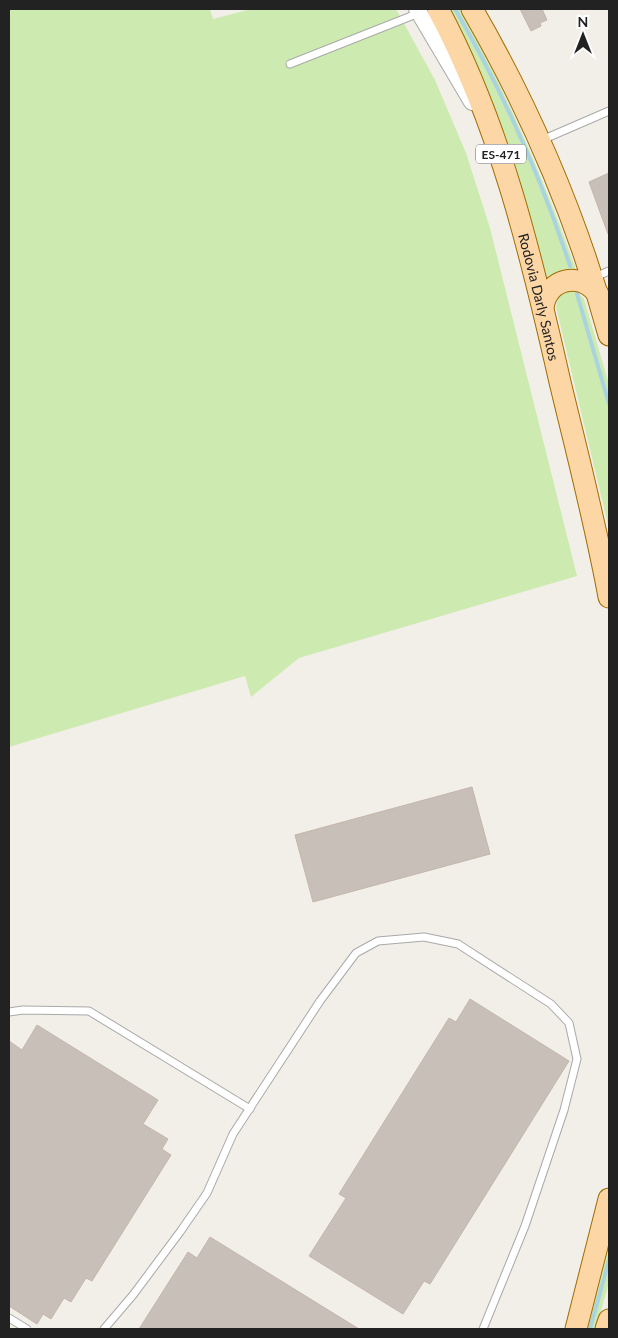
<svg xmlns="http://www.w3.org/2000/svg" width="618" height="1338" font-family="Lato,sans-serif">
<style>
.grass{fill:#cdebb0}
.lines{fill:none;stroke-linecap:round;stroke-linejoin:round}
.stream{stroke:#aad3df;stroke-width:4}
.building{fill:#c7bfb8;stroke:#c4b6ab}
.service-casing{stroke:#a9a9a9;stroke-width:9}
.tertiary-casing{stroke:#a9a9a9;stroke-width:18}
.primary-casing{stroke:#a06b00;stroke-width:23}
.service{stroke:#fff;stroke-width:7}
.tertiary{stroke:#fff;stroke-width:16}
.primary{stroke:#fcd6a4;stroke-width:21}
.labels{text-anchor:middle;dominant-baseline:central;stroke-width:5;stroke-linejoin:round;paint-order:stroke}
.shield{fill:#fff;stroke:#646464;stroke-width:1}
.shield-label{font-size:12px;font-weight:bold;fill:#222}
.street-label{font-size:14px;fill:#222;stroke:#fff}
</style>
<rect width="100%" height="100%" fill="#f2efe9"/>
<g class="grass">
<polygon points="9,9 210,9 213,19 251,9 396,9 435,80 466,153 490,228 577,576 299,658 251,697 245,676 9,747"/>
<path d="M445 9H461C506 93 545 180 576 270L558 271 544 281Z"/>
<polygon points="570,289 578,292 584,299 609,384 609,529 556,307 559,295"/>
<polygon points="609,1236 609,1282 596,1329 584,1329"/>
</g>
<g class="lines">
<g class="stream">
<path d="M455 9C502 90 541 177 570 266"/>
<polyline points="577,294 609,404"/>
<polyline points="590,1329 609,1260"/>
</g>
</g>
<g class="building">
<polygon points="520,9 542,9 547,20 540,23 541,26 531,31"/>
<polygon points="609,173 609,234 608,234 589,182"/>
<polygon points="472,787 490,854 313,902 295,835"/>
<polygon points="470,999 569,1061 430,1284 424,1281 403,1314 309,1256 346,1198 339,1194 449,1018 456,1022"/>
<polygon points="37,1025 158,1100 143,1124 168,1139 162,1149 171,1155 92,1281 86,1278 71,1302 64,1298 51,1319 43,1314 37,1324 9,1306 9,1041 22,1050"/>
<polygon points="210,1237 359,1329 139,1329 188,1252 197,1258"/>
</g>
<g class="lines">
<defs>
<g id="service">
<polyline points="290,64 419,13"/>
<polyline points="542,140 609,111"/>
<polyline points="595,277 609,271"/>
<polyline points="9,1012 23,1010 89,1011 250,1109"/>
<polyline points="9,1318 27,1329"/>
<polyline points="104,1329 133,1295 180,1232 207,1193 233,1134 320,1001 356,953 378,941 424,937 458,944 551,1004 569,1023 577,1059 564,1110 525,1226 483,1329"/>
</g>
<polyline id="tertiary" points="417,9 472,102"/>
<g id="primary">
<path id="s1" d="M438 9C500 125 531 254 560 382 577 453 596 525 609 597"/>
<path d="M472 9C531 111 578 221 609 335"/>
<path d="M543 307C548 278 580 271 598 294"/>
<polyline points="576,1329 609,1199"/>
<polyline points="606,1329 609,1320"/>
</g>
</defs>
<use href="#service" class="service-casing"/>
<use href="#tertiary" class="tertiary-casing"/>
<use href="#primary" class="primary-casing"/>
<use href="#service" class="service"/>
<use href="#tertiary" class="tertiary"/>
<use href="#primary" class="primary"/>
</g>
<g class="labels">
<rect class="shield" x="476" y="144.5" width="50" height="19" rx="4"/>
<g class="shield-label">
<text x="501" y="154">ES-471</text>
</g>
<g class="street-label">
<text stroke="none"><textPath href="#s1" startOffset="306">Rodovia Darly Santos</textPath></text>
</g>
</g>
<rect width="618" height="1338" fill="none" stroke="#222222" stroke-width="20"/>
<g transform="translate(583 35)" stroke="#ffffff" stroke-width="4" paint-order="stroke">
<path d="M0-4L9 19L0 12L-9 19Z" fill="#222222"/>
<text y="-8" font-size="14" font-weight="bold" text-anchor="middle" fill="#222222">N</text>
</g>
</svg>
